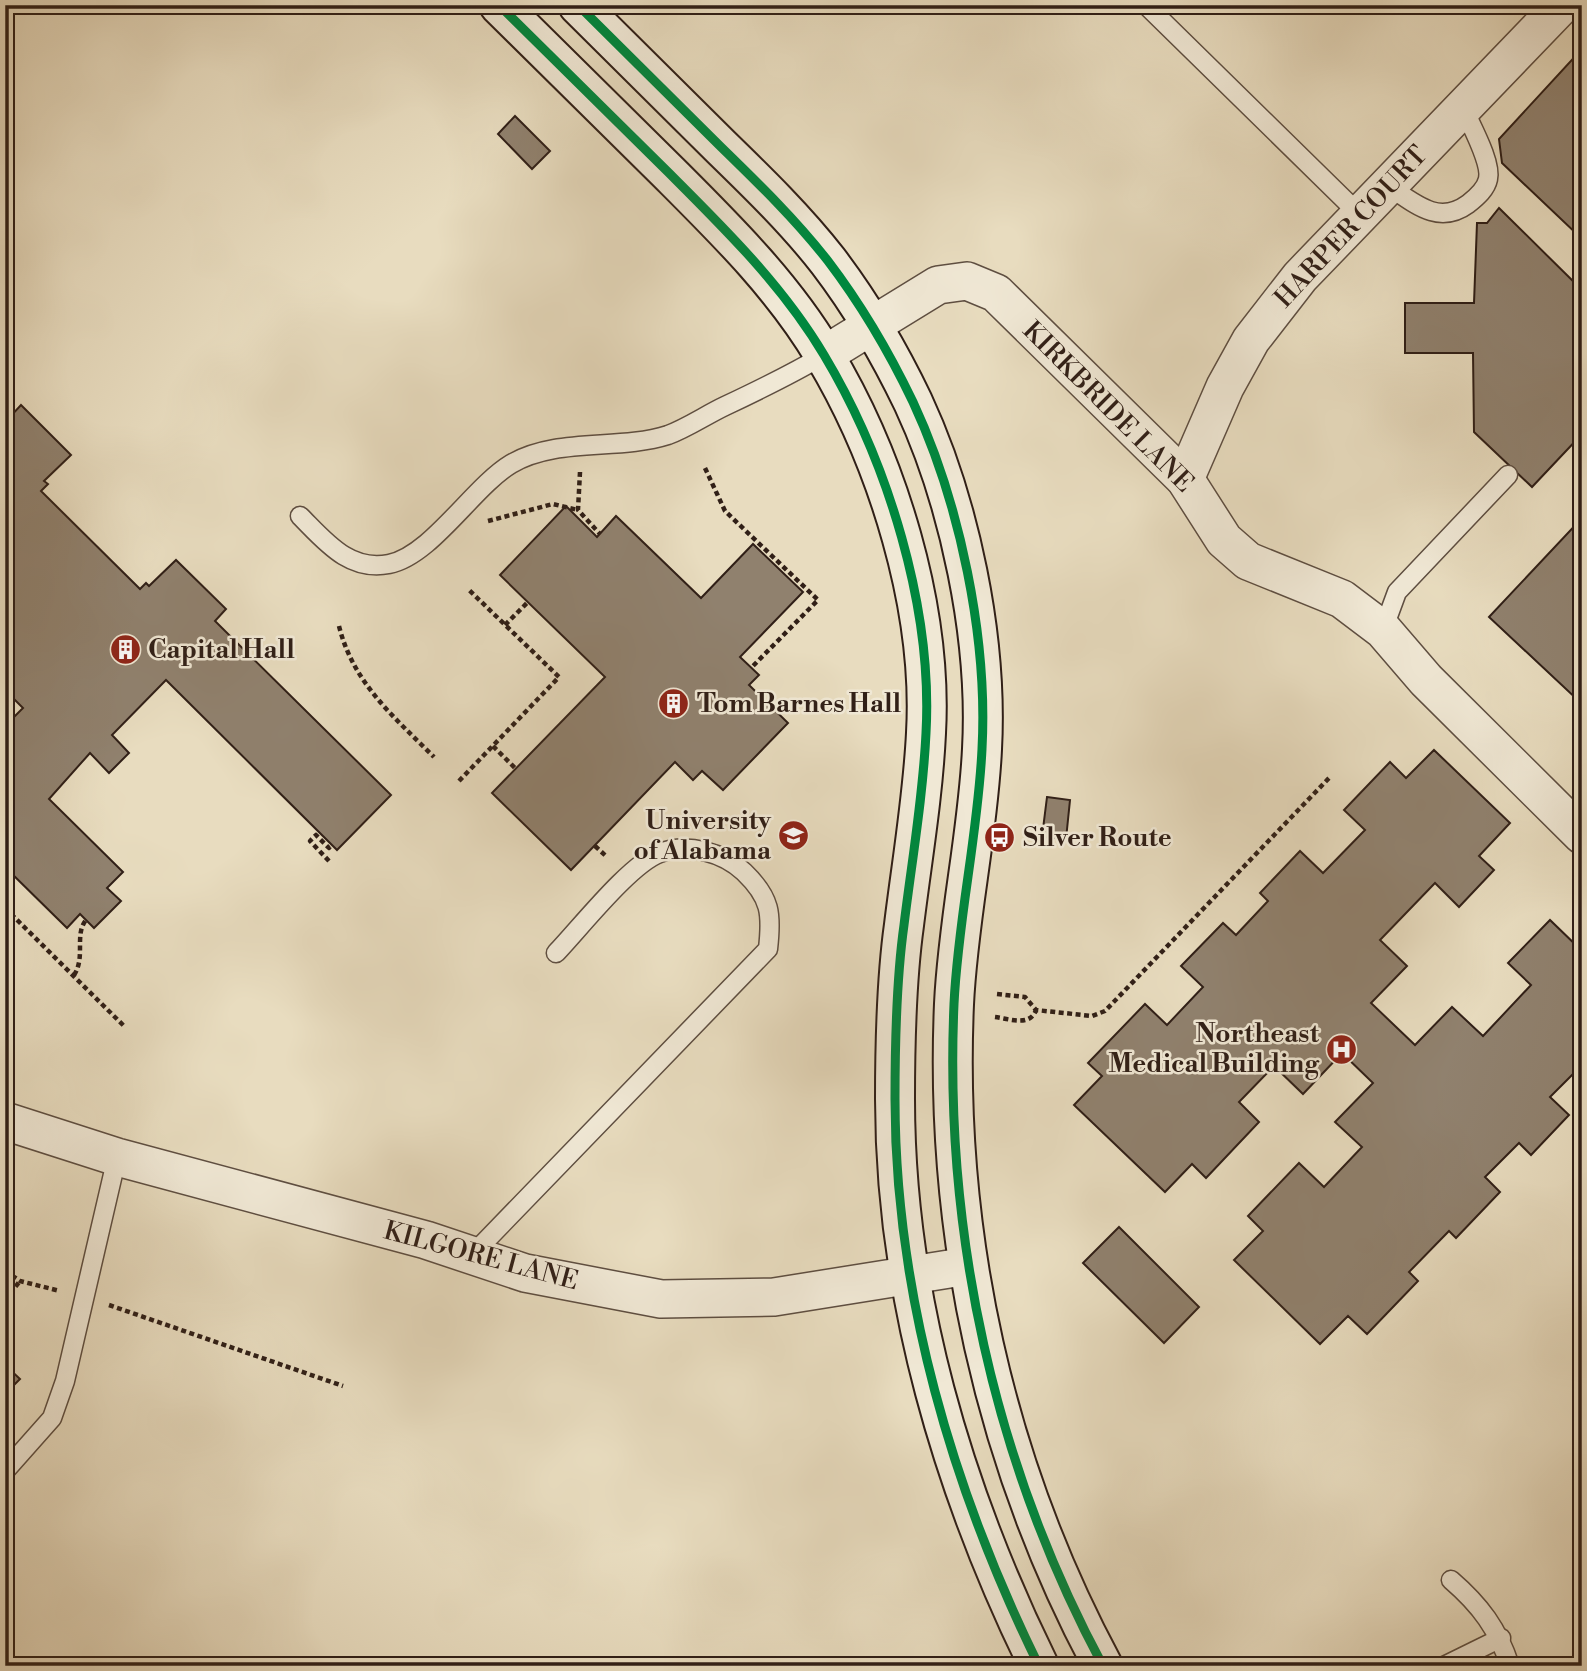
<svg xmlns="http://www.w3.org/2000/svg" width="1587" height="1671" font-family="'Libre Bodoni',serif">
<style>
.building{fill:#90816e;stroke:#301f17;stroke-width:2}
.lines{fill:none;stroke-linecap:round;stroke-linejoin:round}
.lane-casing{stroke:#5e4e41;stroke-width:21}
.street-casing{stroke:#5e4e41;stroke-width:40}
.secondary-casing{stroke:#301f17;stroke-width:42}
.path{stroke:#301f17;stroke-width:4.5;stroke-dasharray:5 3.5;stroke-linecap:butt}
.lane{stroke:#f0e8d5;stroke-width:18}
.street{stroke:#f0e8d5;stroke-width:37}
.secondary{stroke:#f0e8d5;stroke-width:38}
.cycleway-casing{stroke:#f0e8d5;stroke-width:13}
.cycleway{stroke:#00873e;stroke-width:9}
.labels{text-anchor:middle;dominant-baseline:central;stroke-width:5;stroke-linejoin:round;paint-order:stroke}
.street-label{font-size:26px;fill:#301f17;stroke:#f0e8d5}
.poi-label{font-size:26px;font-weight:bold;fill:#301f17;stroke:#f0e8d5;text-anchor:start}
</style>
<rect width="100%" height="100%" fill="#e8dcbf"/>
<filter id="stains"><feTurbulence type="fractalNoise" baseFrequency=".00286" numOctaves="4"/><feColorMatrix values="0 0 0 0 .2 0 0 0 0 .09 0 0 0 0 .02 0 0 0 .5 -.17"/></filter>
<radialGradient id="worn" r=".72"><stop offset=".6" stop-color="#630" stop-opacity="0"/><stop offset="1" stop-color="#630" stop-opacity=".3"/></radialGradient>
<g class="building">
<polygon points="1581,50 1582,50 1582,239 1502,163 1499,139"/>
<polygon points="515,116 550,151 532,169 498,134"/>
<polygon points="1499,208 1582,290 1582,434 1532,487 1474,432 1473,353 1405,353 1405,303 1474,303 1477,223 1487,223"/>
<polygon points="21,405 71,455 44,481 48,484 41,491 140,589 146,583 149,586 176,560 226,609 215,621 391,795 337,850 166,680 112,735 129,753 109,773 90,753 49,799 123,872 107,888 121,901 94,928 80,914 67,928 5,867 5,726 23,708 5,690 5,413 10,417"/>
<polygon points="566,506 597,537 616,516 701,598 753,544 803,592 740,657 759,675 749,685 788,723 723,790 702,771 693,780 675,762 571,870 492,793 605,677 500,575"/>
<polygon points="1582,518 1582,704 1489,617"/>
<polygon points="1434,750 1510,823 1479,856 1494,870 1459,907 1435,883 1380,940 1407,966 1371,1003 1415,1045 1452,1007 1483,1036 1531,985 1508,963 1550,920 1582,951 1582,1065 1550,1097 1569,1115 1531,1155 1519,1143 1485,1177 1500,1192 1456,1238 1449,1231 1409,1272 1418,1281 1367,1334 1348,1316 1320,1344 1234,1260 1263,1231 1248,1216 1299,1163 1324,1187 1362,1147 1335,1122 1373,1083 1342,1053 1303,1094 1274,1066 1239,1102 1259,1122 1206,1178 1192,1164 1165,1192 1074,1105 1102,1076 1088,1063 1145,1004 1167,1025 1203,987 1181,966 1223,923 1236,935 1268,901 1260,893 1300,851 1323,873 1365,830 1344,810 1390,762 1406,778"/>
<polygon points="1047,797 1070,800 1066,839 1042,837"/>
<polygon points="1582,910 1582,925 1574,918"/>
<polygon points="1119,1227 1199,1307 1164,1343 1083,1263"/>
<polygon points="5,1365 20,1379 5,1394"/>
</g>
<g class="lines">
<defs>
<g id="lane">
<polyline points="1149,8 1358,213"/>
<path d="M1387 185C1414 203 1438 226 1468 204 1477 197 1486 189 1488 179 1492 162 1470 124 1463 107"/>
<path d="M300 516C325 541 349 572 389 564 431 556 473 487 511 464 557 437 618 451 668 435 687 428 706 415 725 406 759 390 792 374 824 355"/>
<polyline points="1383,630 1397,592 1508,475"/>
<path d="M471 1256 768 949C772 914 771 898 744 872 724 853 687 842 660 853 630 864 580 928 556 953"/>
<polyline points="5,1471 52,1418 65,1381 117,1157"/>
<path d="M1451 1580C1480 1605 1498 1629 1510 1666"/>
<polyline points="1444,1666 1501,1638"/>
</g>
<g id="street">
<polyline points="824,355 938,285 967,281 996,293 1185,479 1224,540 1248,561 1342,599 1383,630 1426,680 1582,835"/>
<polyline points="1185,479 1225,387 1251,340 1300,277 1562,5"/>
<polyline points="5,1121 117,1157 426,1240 525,1273 661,1299 774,1297 968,1266"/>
</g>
<g id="secondary">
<path d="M499 5C556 61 613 117 669 173 726 230 783 286 824 355 888 462 933 608 926 733 923 797 912 860 904 925 896 982 895 1042 895 1099 895 1296 953 1491 1039 1666"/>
<path d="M578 5C626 53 674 100 721 147 758 183 796 220 828 261 860 303 890 354 913 402 960 503 988 638 982 749 978 835 958 918 954 1004 944 1234 994 1463 1103 1666"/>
</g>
</defs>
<use href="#lane" class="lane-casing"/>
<use href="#street" class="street-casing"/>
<use href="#secondary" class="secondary-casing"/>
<g class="path">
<polyline points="705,468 725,511 818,600 751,668"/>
<polyline points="580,472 578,510 600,534"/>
<polyline points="488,521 553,504 578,510"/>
<polyline points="505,625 528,602"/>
<path d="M339 626C353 683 394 717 434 757"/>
<polyline points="493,746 516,769"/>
<polyline points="459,781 559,677 468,589"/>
<polyline points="595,846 606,856"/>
<polyline points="329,861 310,841 316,835 329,848 331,845"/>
<polyline points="5,908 125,1027"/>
<path d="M74 975C86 957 74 935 86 920"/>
<polyline points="997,994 1025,997 1036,1010 1092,1016 1105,1011 1330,777"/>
<path d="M995 1017C1010 1019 1030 1027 1036 1010"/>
<polyline points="5,1271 20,1281 60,1291"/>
<polyline points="5,1300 20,1281"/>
<polyline points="109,1305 343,1386"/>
</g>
<use href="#lane" class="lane"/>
<use href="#street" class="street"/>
<use href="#secondary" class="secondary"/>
<defs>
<g id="cycleway">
<path d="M499 5C556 61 613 117 669 173 726 230 783 286 824 355 888 462 933 608 926 733 923 797 912 860 904 925 896 982 895 1042 895 1099 895 1296 953 1491 1039 1666"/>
<path d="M578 5C626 53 674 100 721 147 758 183 796 220 828 261 860 303 890 354 913 402 960 503 988 638 982 749 978 835 958 918 954 1004 944 1234 994 1463 1103 1666"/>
</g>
</defs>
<use href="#cycleway" class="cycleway-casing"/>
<use href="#cycleway" class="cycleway"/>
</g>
<defs>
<symbol id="building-disc" viewBox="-11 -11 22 22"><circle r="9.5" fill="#8f2418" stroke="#f0e8d5"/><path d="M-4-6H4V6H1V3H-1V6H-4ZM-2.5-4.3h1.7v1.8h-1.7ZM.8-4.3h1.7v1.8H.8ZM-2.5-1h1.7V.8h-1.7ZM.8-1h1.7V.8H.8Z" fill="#fff"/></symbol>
<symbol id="university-disc" viewBox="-11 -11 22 22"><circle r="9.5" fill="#8f2418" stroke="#f0e8d5"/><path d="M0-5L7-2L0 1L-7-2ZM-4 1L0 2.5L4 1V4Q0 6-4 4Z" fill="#fff"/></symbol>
<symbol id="bus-disc" viewBox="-11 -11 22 22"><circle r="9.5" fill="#8f2418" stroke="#f0e8d5"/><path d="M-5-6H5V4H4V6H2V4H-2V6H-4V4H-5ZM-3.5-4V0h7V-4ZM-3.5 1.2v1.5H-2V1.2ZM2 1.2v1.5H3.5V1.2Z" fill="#fff"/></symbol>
<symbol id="hospital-disc" viewBox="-11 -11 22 22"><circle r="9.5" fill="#8f2418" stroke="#f0e8d5"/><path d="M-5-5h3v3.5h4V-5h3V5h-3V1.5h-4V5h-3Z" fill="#fff"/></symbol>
</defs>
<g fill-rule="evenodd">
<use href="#building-disc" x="108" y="632" width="35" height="35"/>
<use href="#building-disc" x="656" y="686" width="35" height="35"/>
<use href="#university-disc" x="776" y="818" width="35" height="35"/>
<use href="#bus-disc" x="982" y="820" width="35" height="35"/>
<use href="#hospital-disc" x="1324" y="1032" width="35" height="35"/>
</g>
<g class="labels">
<g class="street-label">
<text transform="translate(1351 227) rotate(-47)">HARPER COURT</text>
<text transform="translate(1108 407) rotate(45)">KIRKBRIDE LANE</text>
<text transform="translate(481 1256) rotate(15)">KILGORE LANE</text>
</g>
<g class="poi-label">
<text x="148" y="650">Capital Hall</text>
<text x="697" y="704">Tom Barnes Hall</text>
<text x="771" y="821" text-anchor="end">University<tspan x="771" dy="30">of Alabama</tspan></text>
<text x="1023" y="838">Silver Route</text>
<text x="1319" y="1034" text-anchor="end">Northeast<tspan x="1319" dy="30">Medical Building</tspan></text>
</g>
</g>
<rect width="1587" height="1671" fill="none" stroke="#e8dcbf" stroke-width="28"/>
<rect x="7" y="7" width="1573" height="1657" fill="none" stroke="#301f17" stroke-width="3.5"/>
<rect x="14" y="14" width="1559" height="1643" fill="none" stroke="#301f17" stroke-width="2"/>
<rect width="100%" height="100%" filter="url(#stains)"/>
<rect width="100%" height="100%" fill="url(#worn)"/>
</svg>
